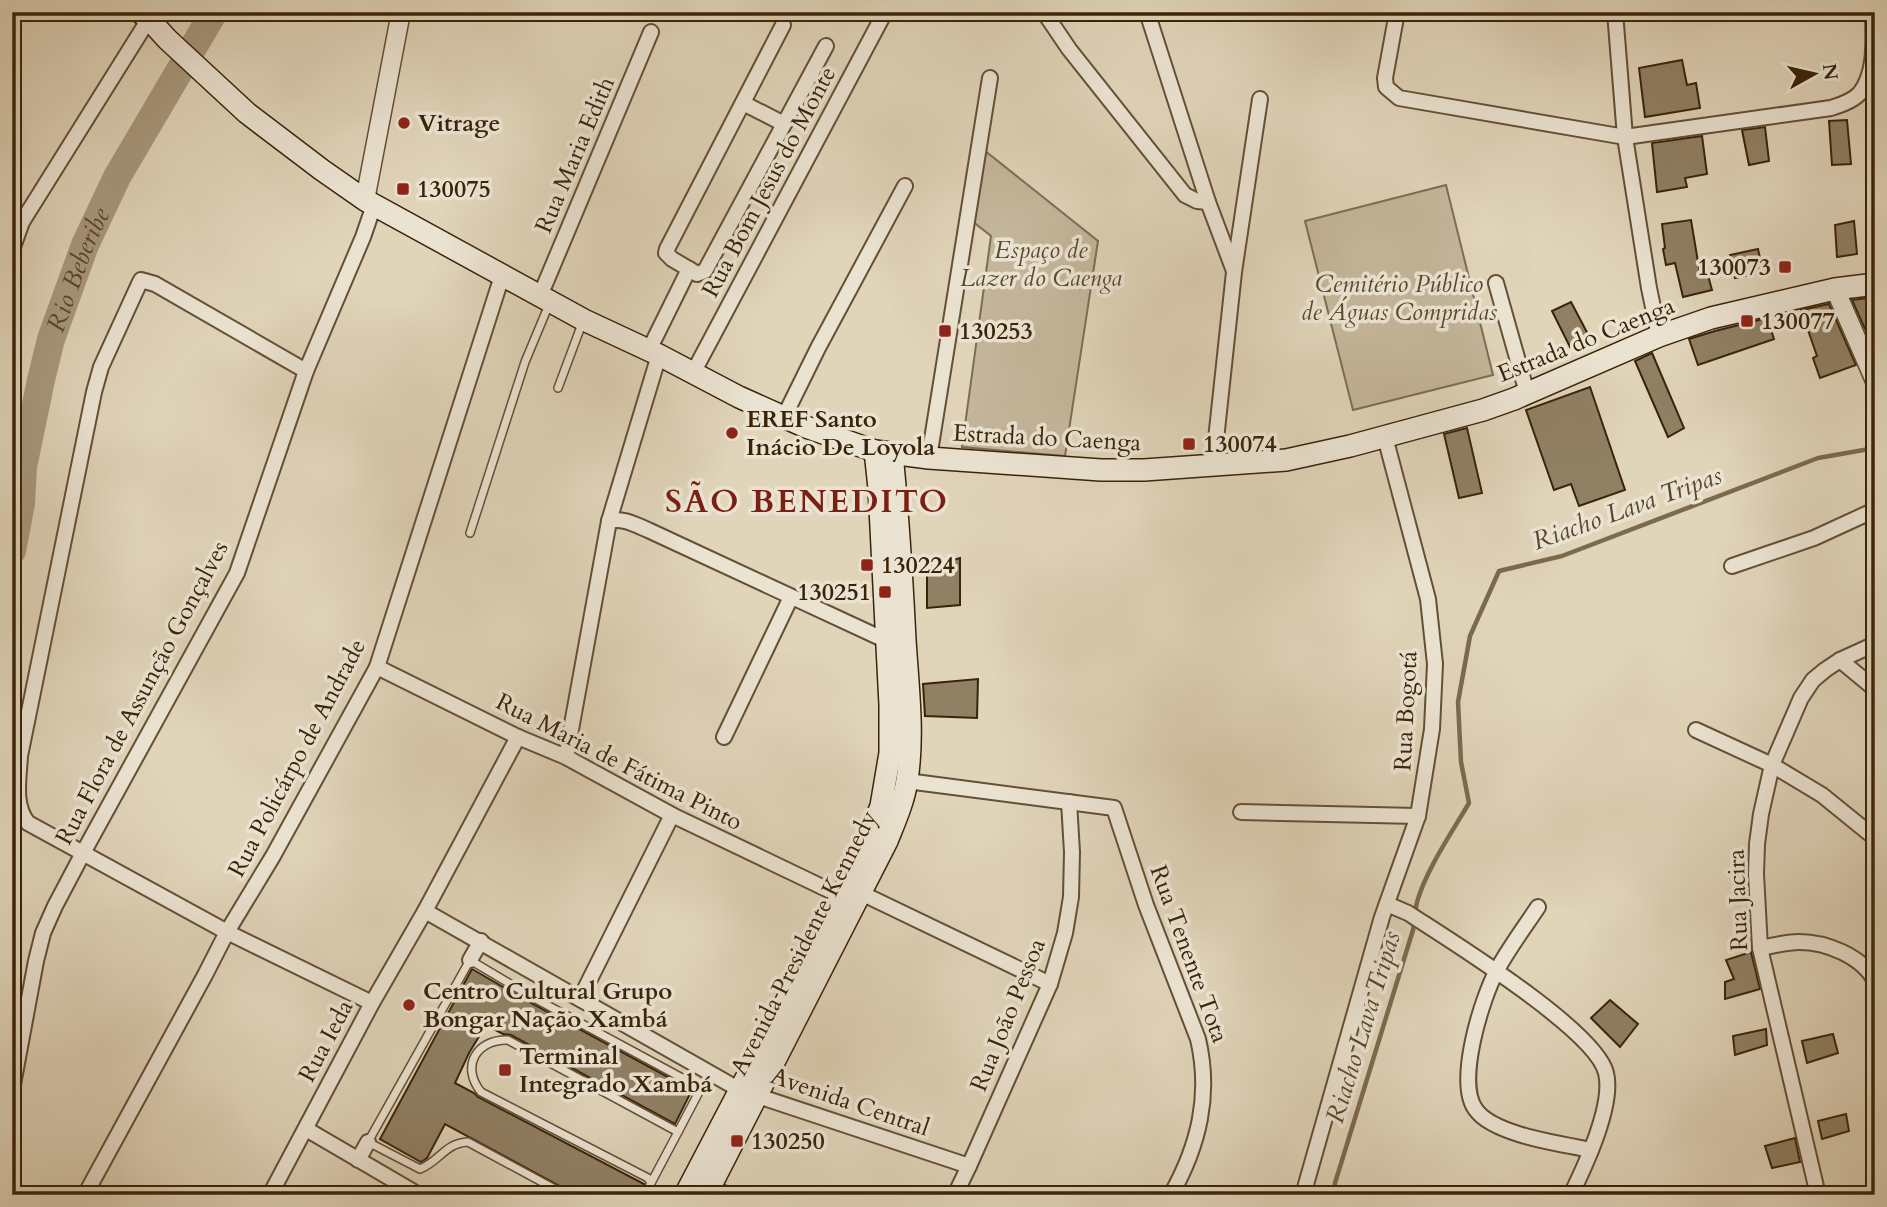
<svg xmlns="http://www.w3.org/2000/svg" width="1887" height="1207" font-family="Cardo,serif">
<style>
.green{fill:#c4b69b;stroke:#7f6d52;stroke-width:2}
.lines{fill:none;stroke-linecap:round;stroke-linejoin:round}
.stream{stroke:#7c6a4e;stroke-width:4.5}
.river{stroke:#a8987d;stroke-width:28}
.building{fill:#908064;stroke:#3a2408;stroke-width:2}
.service-casing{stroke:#645034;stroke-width:10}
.minor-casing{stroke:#645034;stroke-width:18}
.tertiary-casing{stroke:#645034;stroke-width:21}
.secondary-casing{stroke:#3a2408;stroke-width:24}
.service{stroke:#ebe3d2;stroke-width:7}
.minor{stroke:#ebe3d2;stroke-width:14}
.tertiary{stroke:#ebe3d2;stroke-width:18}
.secondary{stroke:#ebe3d2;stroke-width:21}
.poi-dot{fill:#8f2418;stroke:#ebe3d2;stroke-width:2.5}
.labels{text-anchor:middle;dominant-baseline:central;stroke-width:7;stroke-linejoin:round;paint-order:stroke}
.poi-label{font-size:24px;font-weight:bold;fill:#3a2408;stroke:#ebe3d2;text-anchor:start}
.street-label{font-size:24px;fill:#3a2408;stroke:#ebe3d2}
.park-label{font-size:24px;font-style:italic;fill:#5c482d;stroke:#ebe3d2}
.water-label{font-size:26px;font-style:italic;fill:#5b472b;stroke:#ebe3d2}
.district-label{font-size:32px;font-weight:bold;letter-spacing:2px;fill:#7a1f14;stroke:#ebe3d2}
</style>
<rect width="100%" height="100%" fill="#e0d4b9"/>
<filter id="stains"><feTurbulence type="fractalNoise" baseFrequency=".00286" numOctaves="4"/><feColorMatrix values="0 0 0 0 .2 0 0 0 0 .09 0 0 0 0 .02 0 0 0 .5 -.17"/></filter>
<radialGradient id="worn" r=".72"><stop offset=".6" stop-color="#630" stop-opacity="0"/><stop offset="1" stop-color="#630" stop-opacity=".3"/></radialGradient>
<g class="green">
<polygon points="984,150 1098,241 1065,456 962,447 991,236 972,221"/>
<polygon points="1446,185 1493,375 1353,410 1305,221"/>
</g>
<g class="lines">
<path class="stream" d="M1333 1195 1335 1183 1413 930C1415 921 1415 911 1417 902 1426 870 1452 832 1469 803L1461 762 1458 702 1470 636 1499 571 1562 556 1818 458 1875 448"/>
<path class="river" id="s1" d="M12 551 21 503 23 467 41 380 51 339 85 245 117 177 214 12"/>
</g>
<g class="building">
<polygon points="1682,60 1687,85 1696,83 1700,108 1645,117 1639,68"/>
<polygon points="1847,120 1851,164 1832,165 1829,121"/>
<polygon points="1765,127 1769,161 1749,165 1742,130"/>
<polygon points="1702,136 1707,174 1685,178 1687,187 1657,192 1652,143"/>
<polygon points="1691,220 1700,274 1707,272 1712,290 1683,297 1675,263 1666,265 1663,249 1665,248 1662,224"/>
<polygon points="1854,221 1857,254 1837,257 1835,225"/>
<polygon points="1758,249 1763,272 1735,278 1730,255"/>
<polygon points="1875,297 1875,327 1865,329 1852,300"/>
<polygon points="1571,302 1590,338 1570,347 1552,311"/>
<polygon points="1829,304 1856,365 1820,378 1813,358 1817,356 1801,310"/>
<polygon points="1767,318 1774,339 1698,365 1689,339 1715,331"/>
<polygon points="1652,353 1684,428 1668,437 1635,361"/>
<polygon points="1590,387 1625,490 1579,506 1571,484 1554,490 1526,410"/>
<polygon points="1467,428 1482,493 1459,498 1444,434"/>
<polygon points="960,558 960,605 927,608 927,567"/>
<polygon points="978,679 977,718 925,716 923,684"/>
<polygon points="1751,952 1760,989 1725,999 1725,982 1734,979 1726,960"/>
<polygon points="472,969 531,1003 692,1090 675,1124 511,1035 503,1034 486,1025 469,1053 455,1083 474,1093 478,1097 644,1184 639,1195 576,1195 445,1124 427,1158 421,1162 380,1139"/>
<polygon points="1610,1000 1638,1024 1620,1047 1591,1018"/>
<polygon points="1766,1029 1767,1045 1735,1055 1733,1036"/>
<polygon points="1833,1034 1838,1053 1807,1063 1802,1041"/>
<polygon points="1846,1114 1849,1131 1822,1139 1818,1121"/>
<polygon points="1795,1138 1800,1162 1772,1168 1765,1146"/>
</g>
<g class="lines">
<defs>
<g id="service">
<polyline points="558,388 583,321"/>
<polyline points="470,533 525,362 550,302"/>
<polyline points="651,1183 678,1132"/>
<path d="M566 1195 468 1142C445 1143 440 1161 420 1169L368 1142 470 960 534 998 697 1086 699 1092 678 1132 508 1040C477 1039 460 1066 481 1092L648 1178 651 1183 645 1195"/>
</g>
<g id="minor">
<polyline points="1044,12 1069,49 1185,195 1197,201 1208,202"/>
<polyline points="1147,12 1208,202 1234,271"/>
<path d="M1397 12 1385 78 1386 87 1399 98 1625 137 1831 108C1841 105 1853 101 1860 93 1877 71 1873 38 1873 12"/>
<polyline points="1615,12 1625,137 1649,288 1659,336"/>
<polyline points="743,103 784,124"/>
<polyline points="12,250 22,222 152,14"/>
<polyline points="689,269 697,274 705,271 826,46"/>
<polyline points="1496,283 1527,393"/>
<polyline points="540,296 651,32"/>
<polyline points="649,350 689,269 672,259 666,253 667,249 783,25"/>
<path d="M306 371 155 284 141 280 139 284 101 367 94 392 20 756C19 778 13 805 28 823L227 932 372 1003"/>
<polyline points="693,373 885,12"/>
<polyline points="784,417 818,348 905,186"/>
<polyline points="929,458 990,78"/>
<polyline points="1213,467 1234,272 1260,99"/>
<polyline points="609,521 659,355"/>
<polyline points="1732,566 1814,538 1875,510"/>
<polyline points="1840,660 1875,689"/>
<polyline points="377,667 518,737 566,757 672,815 841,896"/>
<polyline points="1696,730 1772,765 1822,795 1875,838"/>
<polyline points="724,737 791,597"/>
<path d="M566 757 609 521C622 517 636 525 648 530L887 641"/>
<path d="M907 781 1114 808 1146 905 1198 1039C1211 1095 1199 1145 1171 1195"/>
<polyline points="1241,812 1418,816"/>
<polyline points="861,893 1050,984"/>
<path d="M1387 904 1408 913C1449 940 1596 1030 1606 1073 1614 1105 1585 1166 1571 1195"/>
<path d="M1538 907C1524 928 1509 948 1497 970 1482 998 1455 1083 1476 1110 1494 1135 1562 1144 1591 1150"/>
<polyline points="425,911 740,1090 969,1166"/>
<path d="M1760 948C1772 946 1786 942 1799 942 1826 942 1862 956 1875 981"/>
<polyline points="470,960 481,941"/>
<polyline points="580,999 672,815"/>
<polyline points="12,1090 36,961 43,933 55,906 83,853 237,573 306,371 363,237 374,205"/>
<polyline points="306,1129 419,1195"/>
<polyline points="358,1160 368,1142"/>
<polyline points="710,1187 728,1195"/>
<polyline points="85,1195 205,975 227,932 273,856 377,667 502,276"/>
<polyline points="270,1195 372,1003 425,911 518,737"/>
<polyline points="955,1195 969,1166 1050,984 1065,933 1071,897 1072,852 1069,802"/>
<polyline points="1303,1195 1382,917 1418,816 1432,729 1435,664 1428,599 1385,437"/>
<polyline points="1818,1195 1760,948 1756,874 1757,844 1761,814 1772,765 1801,698 1813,680 1825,670 1840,660 1875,644"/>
</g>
<g id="tertiary">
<polyline points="365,200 401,12"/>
<polyline points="1835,289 1875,381"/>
</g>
<g id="secondary">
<polyline points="140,12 149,19 167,39 247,113 322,170 365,200 584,320 659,355 739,397 806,427 875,451 929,458 1101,470 1144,470 1286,460 1350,446 1483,410 1514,399 1659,336 1711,318 1835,289 1875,284"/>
<polyline points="685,1195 859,862 881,806 890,753 890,705 879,488 875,451"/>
<path d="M706 1195 887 841C895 821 904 801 907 780 914 734 908 687 905 640 902 578 898 516 892 453"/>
</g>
</defs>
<use href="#service" class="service-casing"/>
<use href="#minor" class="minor-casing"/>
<use href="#tertiary" class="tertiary-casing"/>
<use href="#secondary" class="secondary-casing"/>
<use href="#service" class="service"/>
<use href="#minor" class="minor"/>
<use href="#tertiary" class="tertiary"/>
<use href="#secondary" class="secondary"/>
</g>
<g class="poi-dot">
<circle cx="404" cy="123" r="7"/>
<rect x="396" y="182" width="14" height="14" rx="3.5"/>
<rect x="1778" y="260" width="14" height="14" rx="3.5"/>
<rect x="1740" y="314" width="14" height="14" rx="3.5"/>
<rect x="938" y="324" width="14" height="14" rx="3.5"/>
<circle cx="732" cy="433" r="7"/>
<rect x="1182" y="437" width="14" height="14" rx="3.5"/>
<rect x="860" y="558" width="14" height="14" rx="3.5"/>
<rect x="878" y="585" width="14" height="14" rx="3.5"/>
<circle cx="409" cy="1005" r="7"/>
<rect x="498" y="1063" width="14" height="14" rx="3.5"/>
<rect x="730" y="1134" width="14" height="14" rx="3.5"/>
</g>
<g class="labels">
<g class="poi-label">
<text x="418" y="123">Vitrage</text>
<text x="417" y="189">130075</text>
<text x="1771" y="267" text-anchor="end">130073</text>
<text x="1761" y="321">130077</text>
<text x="959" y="331">130253</text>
<text x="746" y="419">EREF Santo<tspan x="746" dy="28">Inácio De Loyola</tspan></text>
<text x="1203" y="444">130074</text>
<text x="881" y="565">130224</text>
<text x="871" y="592" text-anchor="end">130251</text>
<text x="423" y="991">Centro Cultural Grupo<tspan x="423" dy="28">Bongar Nação Xambá</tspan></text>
<text x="519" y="1056">Terminal<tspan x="519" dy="28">Integrado Xambá</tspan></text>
<text x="751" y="1141">130250</text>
</g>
<g class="street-label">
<text transform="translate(575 155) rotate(-67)">Rua Maria Edith</text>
<text transform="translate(769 182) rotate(-62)">Rua Bom Jesus do Monte</text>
<text transform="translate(1586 340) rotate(-22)">Estrada do Caenga</text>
<text transform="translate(1047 438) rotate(3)">Estrada do Caenga</text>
<text transform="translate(142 693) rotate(-62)">Rua Flora de Assunção Gonçalves</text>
<text transform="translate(1406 711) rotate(-87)">Rua Bogotá</text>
<text transform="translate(297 758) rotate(-62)">Rua Policárpo de Andrade</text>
<text transform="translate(619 762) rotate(27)">Rua Maria de Fátima Pinto</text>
<text transform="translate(1738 900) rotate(-92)">Rua Jacira</text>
<text transform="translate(804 943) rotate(-63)">Avenida Presidente Kennedy</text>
<text transform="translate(1189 954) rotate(70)">Rua Tenente Tota</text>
<text transform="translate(1008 1015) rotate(-68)">Rua João Pessoa</text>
<text transform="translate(326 1041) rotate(-62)">Rua Ieda</text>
<text transform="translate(850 1102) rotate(19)">Avenida Central</text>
</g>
<g class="park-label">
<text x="1041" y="250">Espaço de<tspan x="1041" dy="28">Lazer do Caenga</tspan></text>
<text x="1399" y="284">Cemitério Público<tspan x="1399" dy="28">de Águas Compridas</tspan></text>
</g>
<g class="water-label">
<text stroke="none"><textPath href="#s1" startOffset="290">Rio Beberibe</textPath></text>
<text transform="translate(1627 508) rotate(-20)">Riacho Lava Tripas</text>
<text transform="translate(1363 1027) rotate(-73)">Riacho Lava Tripas</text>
</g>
<g class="district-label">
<text x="807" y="502">SÃO BENEDITO</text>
</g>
</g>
<rect width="1887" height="1207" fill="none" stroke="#e0d4b9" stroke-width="42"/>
<rect x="14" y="14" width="1859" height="1179" fill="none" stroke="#3a2408" stroke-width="3.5"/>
<rect x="21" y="21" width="1845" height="1165" fill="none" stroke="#3a2408" stroke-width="2"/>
<g transform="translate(1814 74) rotate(82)" stroke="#ebe3d2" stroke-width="5" paint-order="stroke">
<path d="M0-5L12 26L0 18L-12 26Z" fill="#3a2408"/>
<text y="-10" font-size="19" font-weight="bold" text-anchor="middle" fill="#3a2408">N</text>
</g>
<rect width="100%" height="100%" filter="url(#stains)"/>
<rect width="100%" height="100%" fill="url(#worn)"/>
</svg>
